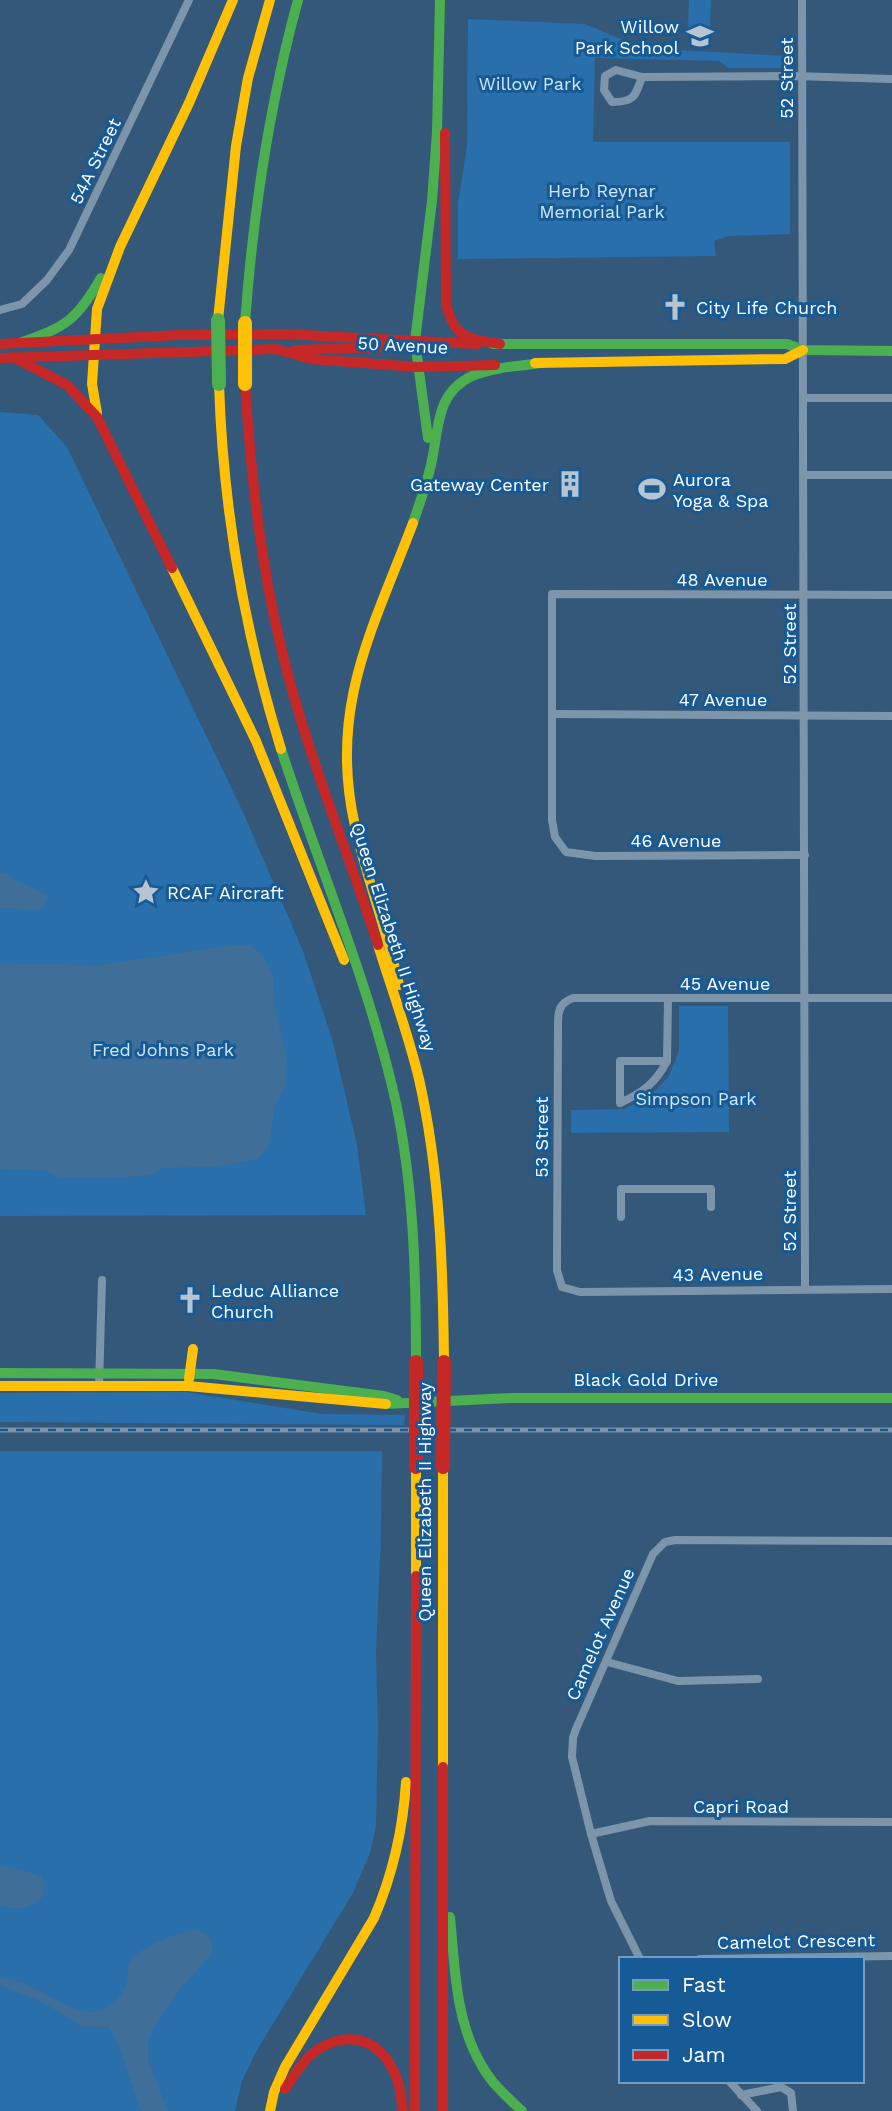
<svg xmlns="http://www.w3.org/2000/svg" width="892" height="2111" font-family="'Work Sans',sans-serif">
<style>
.green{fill:#286fab}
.water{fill:#3f6e98}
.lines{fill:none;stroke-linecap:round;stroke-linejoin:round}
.street{stroke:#7d95ab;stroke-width:8}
.fast{stroke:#4caf50;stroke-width:10}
.slow{stroke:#ffc107;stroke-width:10}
.jam{stroke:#c62828;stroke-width:10}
.rail-casing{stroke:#7d94ab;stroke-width:5}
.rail{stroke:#165a96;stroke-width:2.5;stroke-dasharray:8;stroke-linecap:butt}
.fast-bridge{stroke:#4caf50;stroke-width:14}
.slow-bridge{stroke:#ffc107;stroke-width:14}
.jam-bridge{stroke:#c62828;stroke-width:14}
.labels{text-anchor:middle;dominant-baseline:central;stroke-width:6;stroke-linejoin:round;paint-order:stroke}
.poi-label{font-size:18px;fill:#fff;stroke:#165a96;text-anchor:start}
.street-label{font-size:18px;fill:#fff;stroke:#165a96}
.park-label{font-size:18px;fill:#d0e8fc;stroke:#165a96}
</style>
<rect width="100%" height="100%" fill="#335879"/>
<g class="green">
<polygon points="689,0 711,0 710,29 688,29"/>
<polygon points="468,19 585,24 642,48 787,56 788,68 728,68 719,61 595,58 593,142 790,142 790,234 729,236 714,241 716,256 458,259 458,203 467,145"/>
<polygon points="0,412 38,415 67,447 243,812 303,951 333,1042 357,1145 366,1215 0,1216"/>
<polygon points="679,1006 728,1006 729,1132 571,1133 571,1110 624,1109 648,1098 669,1076 679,1051"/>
<polygon points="187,1392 322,1414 405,1415 404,1425 0,1422 0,1393"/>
<polygon points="0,1451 382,1451 381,1537 376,1653 378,1730 376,1826 370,1853 353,1893 257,2050 242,2081 235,2111 0,2111"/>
</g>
<g class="water">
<polygon points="0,872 7,873 15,880 49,895 44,907 38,910 0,908"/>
<polygon points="233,945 251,945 264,958 273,974 275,1006 287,1061 285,1086 276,1103 268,1148 256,1160 215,1167 164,1168 150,1175 118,1178 59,1178 47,1171 0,1169 0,963 100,965"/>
<path d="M0 1866 26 1871 42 1877 45 1884 43 1896C31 1910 16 1911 0 1905Z"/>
<path d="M194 1930C210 1932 214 1939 212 1954L179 1990 155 2025 148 2040V2060L168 2111H141L117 2041 109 2027H83L42 2002 0 1985V1977C8 1980 18 1981 26 1984 45 1992 69 2010 90 2012 105 2014 121 1999 126 1985 129 1976 126 1967 132 1959 144 1945 177 1933 194 1930Z"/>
</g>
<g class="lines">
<g class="street">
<polyline points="802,0 805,1289"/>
<path d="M642 77C635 97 634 102 612 102L604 90 605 76 616 70 642 77 794 76 892 79"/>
<polyline points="0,310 22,304 47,280 69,250 189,0"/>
<polyline points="804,398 892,398"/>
<polyline points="805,475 892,475"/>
<polyline points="553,714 892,716"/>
<polyline points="805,855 595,856 566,852 555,837 552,820 552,594 892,595"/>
<path d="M892 998H573C560 1003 558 1010 558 1023L557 1270 562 1287 580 1292 892 1289"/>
<path d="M620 1061H667C656 1083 642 1093 620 1103Z"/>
<polyline points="667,1061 668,999"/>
<polyline points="621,1217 621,1189 711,1189 711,1207"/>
<polyline points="99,1386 102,1280"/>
<polyline points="607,1662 678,1681 758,1679"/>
<polyline points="591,1834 650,1821 892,1822"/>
<polyline points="640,1959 611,1901 591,1834 572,1757 573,1738 576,1729 653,1554 665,1542 675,1540 892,1541"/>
<polyline points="700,1959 892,1956"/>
<polyline points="729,2081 757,2111"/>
<polyline points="741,2095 781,2087 791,2093 793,2111"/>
</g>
<g class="fast">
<path d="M245 323C253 213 269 106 298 0"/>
<path d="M19 343C65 328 77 320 101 278"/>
<polyline points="493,344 787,344 803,350 892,351"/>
<polyline points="428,438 415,341 432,201 437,132 440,0"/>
<path d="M413 523C420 502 428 481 432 460 439 427 436 393 472 376 494 367 519 366 542 363"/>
<path d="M281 749C319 867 369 982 396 1103 414 1188 416 1276 416 1362"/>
<polyline points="0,1373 214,1374 384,1396 397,1400"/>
<polyline points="386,1404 512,1398 892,1398"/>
<path d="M450 1917C455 1967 455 2021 482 2066 492 2084 507 2097 522 2111"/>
</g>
<g class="slow">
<polyline points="218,320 236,146 248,78 270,0"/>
<polyline points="535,363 785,359 803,350"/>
<path d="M219 384C223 509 244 630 281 749"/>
<polyline points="97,413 92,384 97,309 120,247 189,103 233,0"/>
<polyline points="172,568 256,741 344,960"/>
<path d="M378 945C392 990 408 1033 419 1079 440 1172 443 1267 444 1362"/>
<path d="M399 985C387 931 367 880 355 826 328 707 373 629 413 523"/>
<polyline points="189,1379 193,1349"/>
<polyline points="0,1386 188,1386 386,1404"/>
<polyline points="443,1467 443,1767"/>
<polyline points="416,1576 416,1467"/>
<path d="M270 2111 274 2092 285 2067 374 1918C393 1874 403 1830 406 1782"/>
</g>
<g class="jam">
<path d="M445 133 446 303C454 339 467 338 500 344"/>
<polyline points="415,341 477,344"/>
<polyline points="0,344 179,335 285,334 415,341"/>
<polyline points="294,350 395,347"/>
<polyline points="13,357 67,385 97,417 172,568"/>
<polyline points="0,358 276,349 311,359 417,367"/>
<polyline points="417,367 495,365"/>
<path d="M245 384C251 473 260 561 281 647 305 749 346 846 378 945"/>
<polyline points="443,1767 443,2111"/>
<path d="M285 2089C295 2074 304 2058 320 2048 355 2028 384 2044 397 2079 401 2089 401 2101 403 2111"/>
<polyline points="415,2111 416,1576"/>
</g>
<defs>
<polyline id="rail" points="0,1430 892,1430"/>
</defs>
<use href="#rail" class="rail-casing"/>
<use href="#rail" class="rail"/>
<polyline class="fast-bridge" points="218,320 219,384"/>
<polyline class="slow-bridge" points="245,323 245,384"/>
<g class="jam-bridge">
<polyline points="416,1362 416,1467"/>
<polyline points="443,1467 444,1362"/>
</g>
</g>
<defs>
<symbol id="school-bare" viewBox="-9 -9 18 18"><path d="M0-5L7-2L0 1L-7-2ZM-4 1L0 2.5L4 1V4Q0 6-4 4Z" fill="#b8c5d0" stroke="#165a96" stroke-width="2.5" paint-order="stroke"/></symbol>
<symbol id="church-bare" viewBox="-9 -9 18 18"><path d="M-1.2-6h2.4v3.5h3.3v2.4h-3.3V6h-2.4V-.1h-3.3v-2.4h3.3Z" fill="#b8c5d0" stroke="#165a96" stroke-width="2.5" paint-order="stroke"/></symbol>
<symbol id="building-bare" viewBox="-9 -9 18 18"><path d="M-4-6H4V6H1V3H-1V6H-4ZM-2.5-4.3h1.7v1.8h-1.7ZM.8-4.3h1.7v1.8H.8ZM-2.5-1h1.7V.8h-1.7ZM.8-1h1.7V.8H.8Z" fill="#b8c5d0" stroke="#165a96" stroke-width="2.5" paint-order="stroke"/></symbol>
<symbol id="stadium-bare" viewBox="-9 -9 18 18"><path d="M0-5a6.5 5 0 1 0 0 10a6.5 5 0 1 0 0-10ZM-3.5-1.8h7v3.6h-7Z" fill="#b8c5d0" stroke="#165a96" stroke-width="2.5" paint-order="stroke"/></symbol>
<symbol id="sight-bare" viewBox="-9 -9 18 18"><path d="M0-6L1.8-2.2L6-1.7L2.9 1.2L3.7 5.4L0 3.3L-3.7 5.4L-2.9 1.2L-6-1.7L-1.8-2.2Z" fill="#b8c5d0" stroke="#165a96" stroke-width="2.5" paint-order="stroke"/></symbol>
</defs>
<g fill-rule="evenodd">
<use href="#school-bare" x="681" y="17" width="38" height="38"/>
<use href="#church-bare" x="656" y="288" width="38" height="38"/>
<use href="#building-bare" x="551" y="465" width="38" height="38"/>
<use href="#stadium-bare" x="633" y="470" width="38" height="38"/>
<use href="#sight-bare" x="127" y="873" width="38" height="38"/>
<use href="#church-bare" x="171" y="1281" width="38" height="38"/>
</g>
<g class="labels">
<g class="poi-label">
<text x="679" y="26" text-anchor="end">Willow<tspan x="679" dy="21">Park School</tspan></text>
<text x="696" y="307">City Life Church</text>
<text x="673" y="479">Aurora<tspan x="673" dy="21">Yoga &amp; Spa</tspan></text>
<text x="549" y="484" text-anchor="end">Gateway Center</text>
<text x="167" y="892">RCAF Aircraft</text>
<text x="211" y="1290">Leduc Alliance<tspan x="211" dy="21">Church</tspan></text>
</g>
<g class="street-label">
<text transform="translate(786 78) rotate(-90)">52 Street</text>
<text transform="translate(95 161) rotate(-64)">54A Street</text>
<text transform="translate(403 345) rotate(3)">50 Avenue</text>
<text x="722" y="579">48 Avenue</text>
<text transform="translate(789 644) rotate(-90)">52 Street</text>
<text x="723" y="699">47 Avenue</text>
<text x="676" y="840">46 Avenue</text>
<text transform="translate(394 937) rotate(72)">Queen Elizabeth II Highway</text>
<text x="725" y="983">45 Avenue</text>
<text transform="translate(541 1137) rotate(-90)">53 Street</text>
<text transform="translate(789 1211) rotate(-90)">52 Street</text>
<text transform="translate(718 1274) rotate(-1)">43 Avenue</text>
<text x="646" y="1379">Black Gold Drive</text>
<text transform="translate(424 1502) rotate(-90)">Queen Elizabeth II Highway</text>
<text transform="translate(600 1634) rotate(-66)">Camelot Avenue</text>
<text x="741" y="1806">Capri Road</text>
<text transform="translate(796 1941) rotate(-1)">Camelot Crescent</text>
</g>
<g class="park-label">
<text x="530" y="83">Willow Park</text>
<text x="602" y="190">Herb Reynar<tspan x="602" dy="21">Memorial Park</tspan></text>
<text x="163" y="1049">Fred Johns Park</text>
<text x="696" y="1098">Simpson Park</text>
</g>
</g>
<rect x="619" y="1957" width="245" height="126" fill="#165a96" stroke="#739cc0" stroke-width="2"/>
<rect x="633" y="1980" width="35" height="10" fill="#4caf50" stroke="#739cc0" stroke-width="2"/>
<text x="682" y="1992" font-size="21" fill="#ffffff">Fast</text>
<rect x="633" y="2015" width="35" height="10" fill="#ffc107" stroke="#739cc0" stroke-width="2"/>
<text x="682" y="2027" font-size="21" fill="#ffffff">Slow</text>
<rect x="633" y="2050" width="35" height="10" fill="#c62828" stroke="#739cc0" stroke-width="2"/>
<text x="682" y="2062" font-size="21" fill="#ffffff">Jam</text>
</svg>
